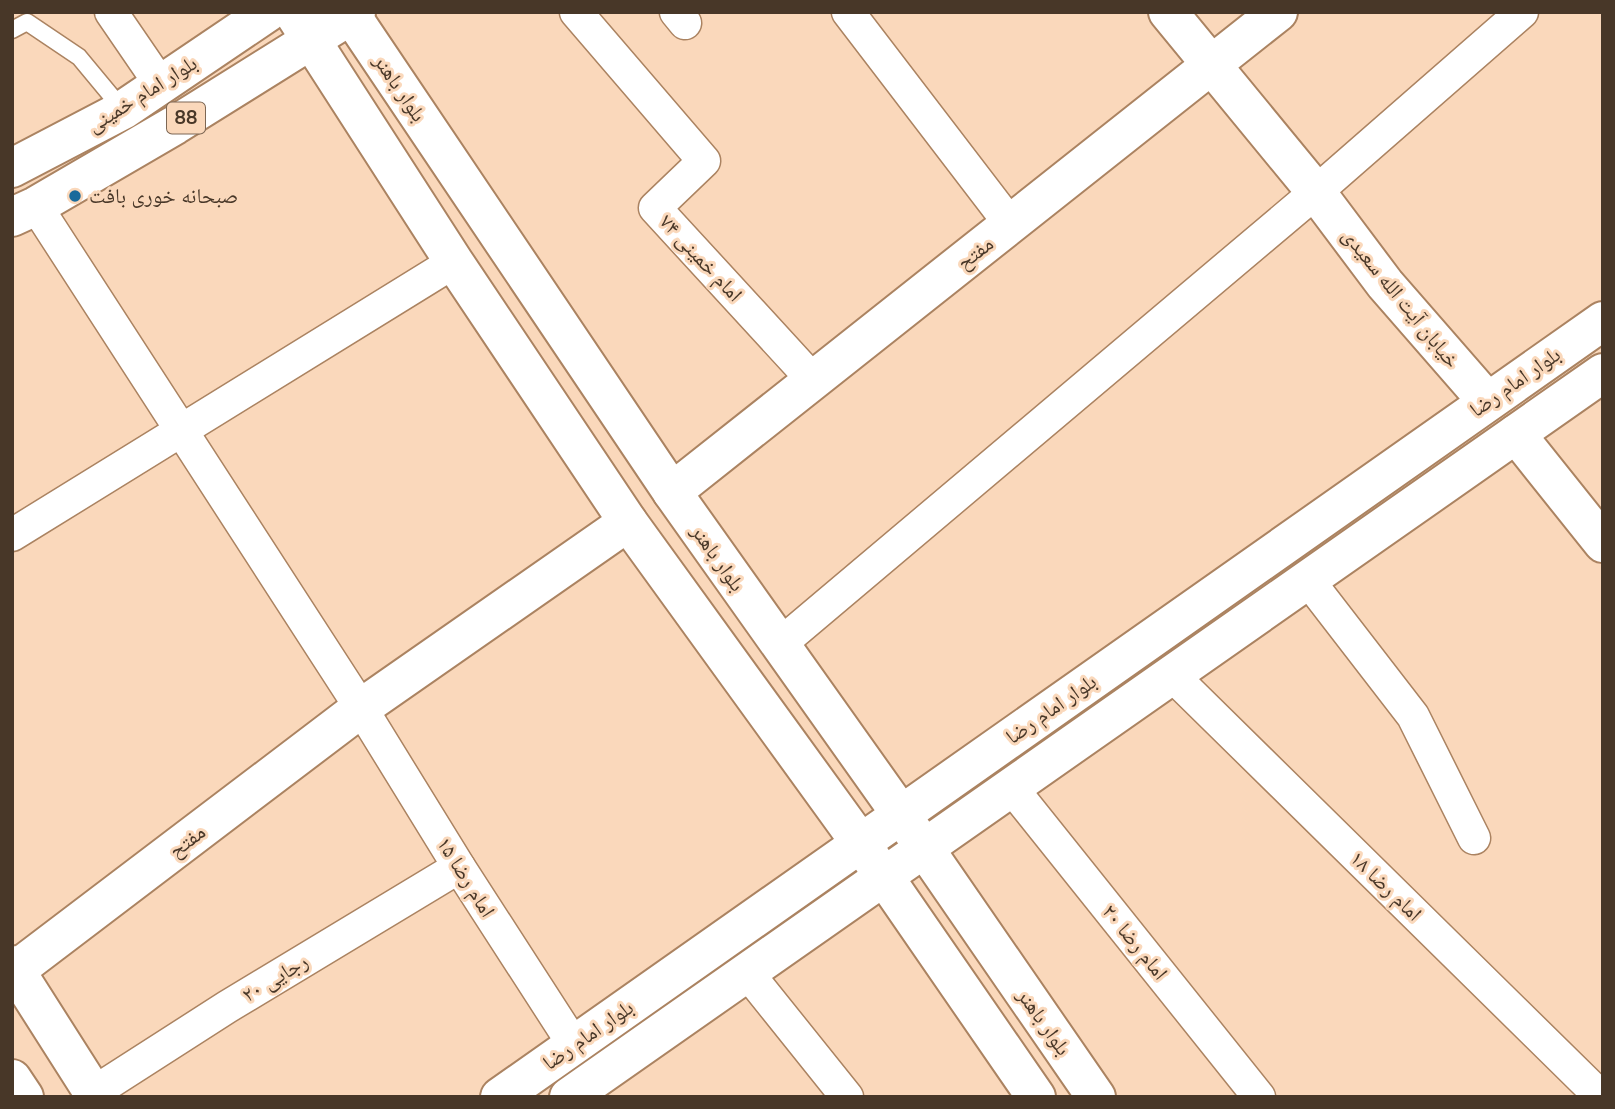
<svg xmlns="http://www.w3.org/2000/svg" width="1615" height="1109" font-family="'Nunito Sans','Noto Naskh Arabic',sans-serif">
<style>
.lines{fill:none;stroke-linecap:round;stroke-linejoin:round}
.lane-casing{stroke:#ab8361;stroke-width:19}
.street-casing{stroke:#ab8361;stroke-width:35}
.secondary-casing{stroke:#ab8361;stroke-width:42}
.highway-casing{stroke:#ab8361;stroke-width:42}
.lane{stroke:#fff;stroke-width:16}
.street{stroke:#fff;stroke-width:32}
.secondary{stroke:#fff;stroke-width:38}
.highway{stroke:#fff;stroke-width:38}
.poi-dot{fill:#196a9b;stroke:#fad8bb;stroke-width:2.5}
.labels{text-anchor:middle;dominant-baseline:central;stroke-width:6;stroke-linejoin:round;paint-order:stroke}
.shield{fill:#fad8bb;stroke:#7d6754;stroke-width:2}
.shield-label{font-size:19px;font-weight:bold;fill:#483728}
.street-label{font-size:21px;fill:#483728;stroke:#fad8bb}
.poi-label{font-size:21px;fill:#483728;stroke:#fad8bb;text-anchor:start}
</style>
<rect width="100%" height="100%" fill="#fad8bb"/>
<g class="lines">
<defs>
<polyline id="lane" points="12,30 27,22 79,57 123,110"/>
<g id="street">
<polyline points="111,12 161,85"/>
<polyline points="576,12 704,161 655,208 813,380"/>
<polyline points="676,12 685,23"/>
<polyline points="848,12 1011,225"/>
<polyline points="36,206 361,708 459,867 574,1045"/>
<polyline points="12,535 454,262"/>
<polyline points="1308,580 1413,716 1474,838"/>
<polyline points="779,645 1316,192 1522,12"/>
<polyline points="1172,675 1601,1097"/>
<polyline points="1011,787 1259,1097"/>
<polyline points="746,971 847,1097"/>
<polyline points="93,1093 227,1007 459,867"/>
</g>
<g id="secondary">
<polyline points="293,12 454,262 628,522 867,852 1036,1097"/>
<polyline points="349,12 672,492 907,823 1096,1097"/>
<polyline points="1168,12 1316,192 1385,284 1487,401"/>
<polyline points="1516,434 1603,543"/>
<polyline points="672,492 1278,12"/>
<polyline points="12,965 96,1097"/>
<polyline points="12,973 361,708 628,522"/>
<polyline points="12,1079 24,1097"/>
<polyline points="500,1097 1603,321"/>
<polyline points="569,1097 1603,373"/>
</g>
<g id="highway">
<polyline points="12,168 123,110 268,12"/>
<polyline points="12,217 36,206 175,125 356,12"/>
</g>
</defs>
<use href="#lane" class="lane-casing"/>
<use href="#street" class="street-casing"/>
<use href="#secondary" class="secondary-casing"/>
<use href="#highway" class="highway-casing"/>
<use href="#lane" class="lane"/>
<use href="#street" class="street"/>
<use href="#secondary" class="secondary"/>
<use href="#highway" class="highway"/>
</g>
<circle class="poi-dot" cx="75" cy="196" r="7"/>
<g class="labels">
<rect class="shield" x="167" y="102.5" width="38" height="31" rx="5"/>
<g class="shield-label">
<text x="186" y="118">88</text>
</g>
<g class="street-label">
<text transform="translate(400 88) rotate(56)">بلوار باهنر</text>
<text transform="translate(142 94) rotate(-32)">بلوار امام خمینی</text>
<text transform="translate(975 253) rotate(-38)">مفتح</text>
<text transform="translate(701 258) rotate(47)">امام خمینی ۷۴</text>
<text transform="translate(1401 298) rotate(51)">خیابان آیت الله سعیدی</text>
<text transform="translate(1515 382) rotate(-35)">بلوار امام رضا</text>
<text transform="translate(718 558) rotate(55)">بلوار باهنر</text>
<text transform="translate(1051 709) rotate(-35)">بلوار امام رضا</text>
<text transform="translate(187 841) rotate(-37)">مفتح</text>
<text transform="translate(466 877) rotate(58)">امام رضا ۱۵</text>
<text transform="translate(1386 886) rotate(44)">امام رضا ۱۸</text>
<text transform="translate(1135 942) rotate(51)">امام رضا ۲۰</text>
<text transform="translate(275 978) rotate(-31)">رجایی ۲۰</text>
<text transform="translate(1044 1022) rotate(55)">بلوار باهنر</text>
<text transform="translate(588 1035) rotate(-35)">بلوار امام رضا</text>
</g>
<g class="poi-label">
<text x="89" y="196">صبحانه خوری بافت</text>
</g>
</g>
<rect width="1615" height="1109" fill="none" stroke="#483728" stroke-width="28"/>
</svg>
